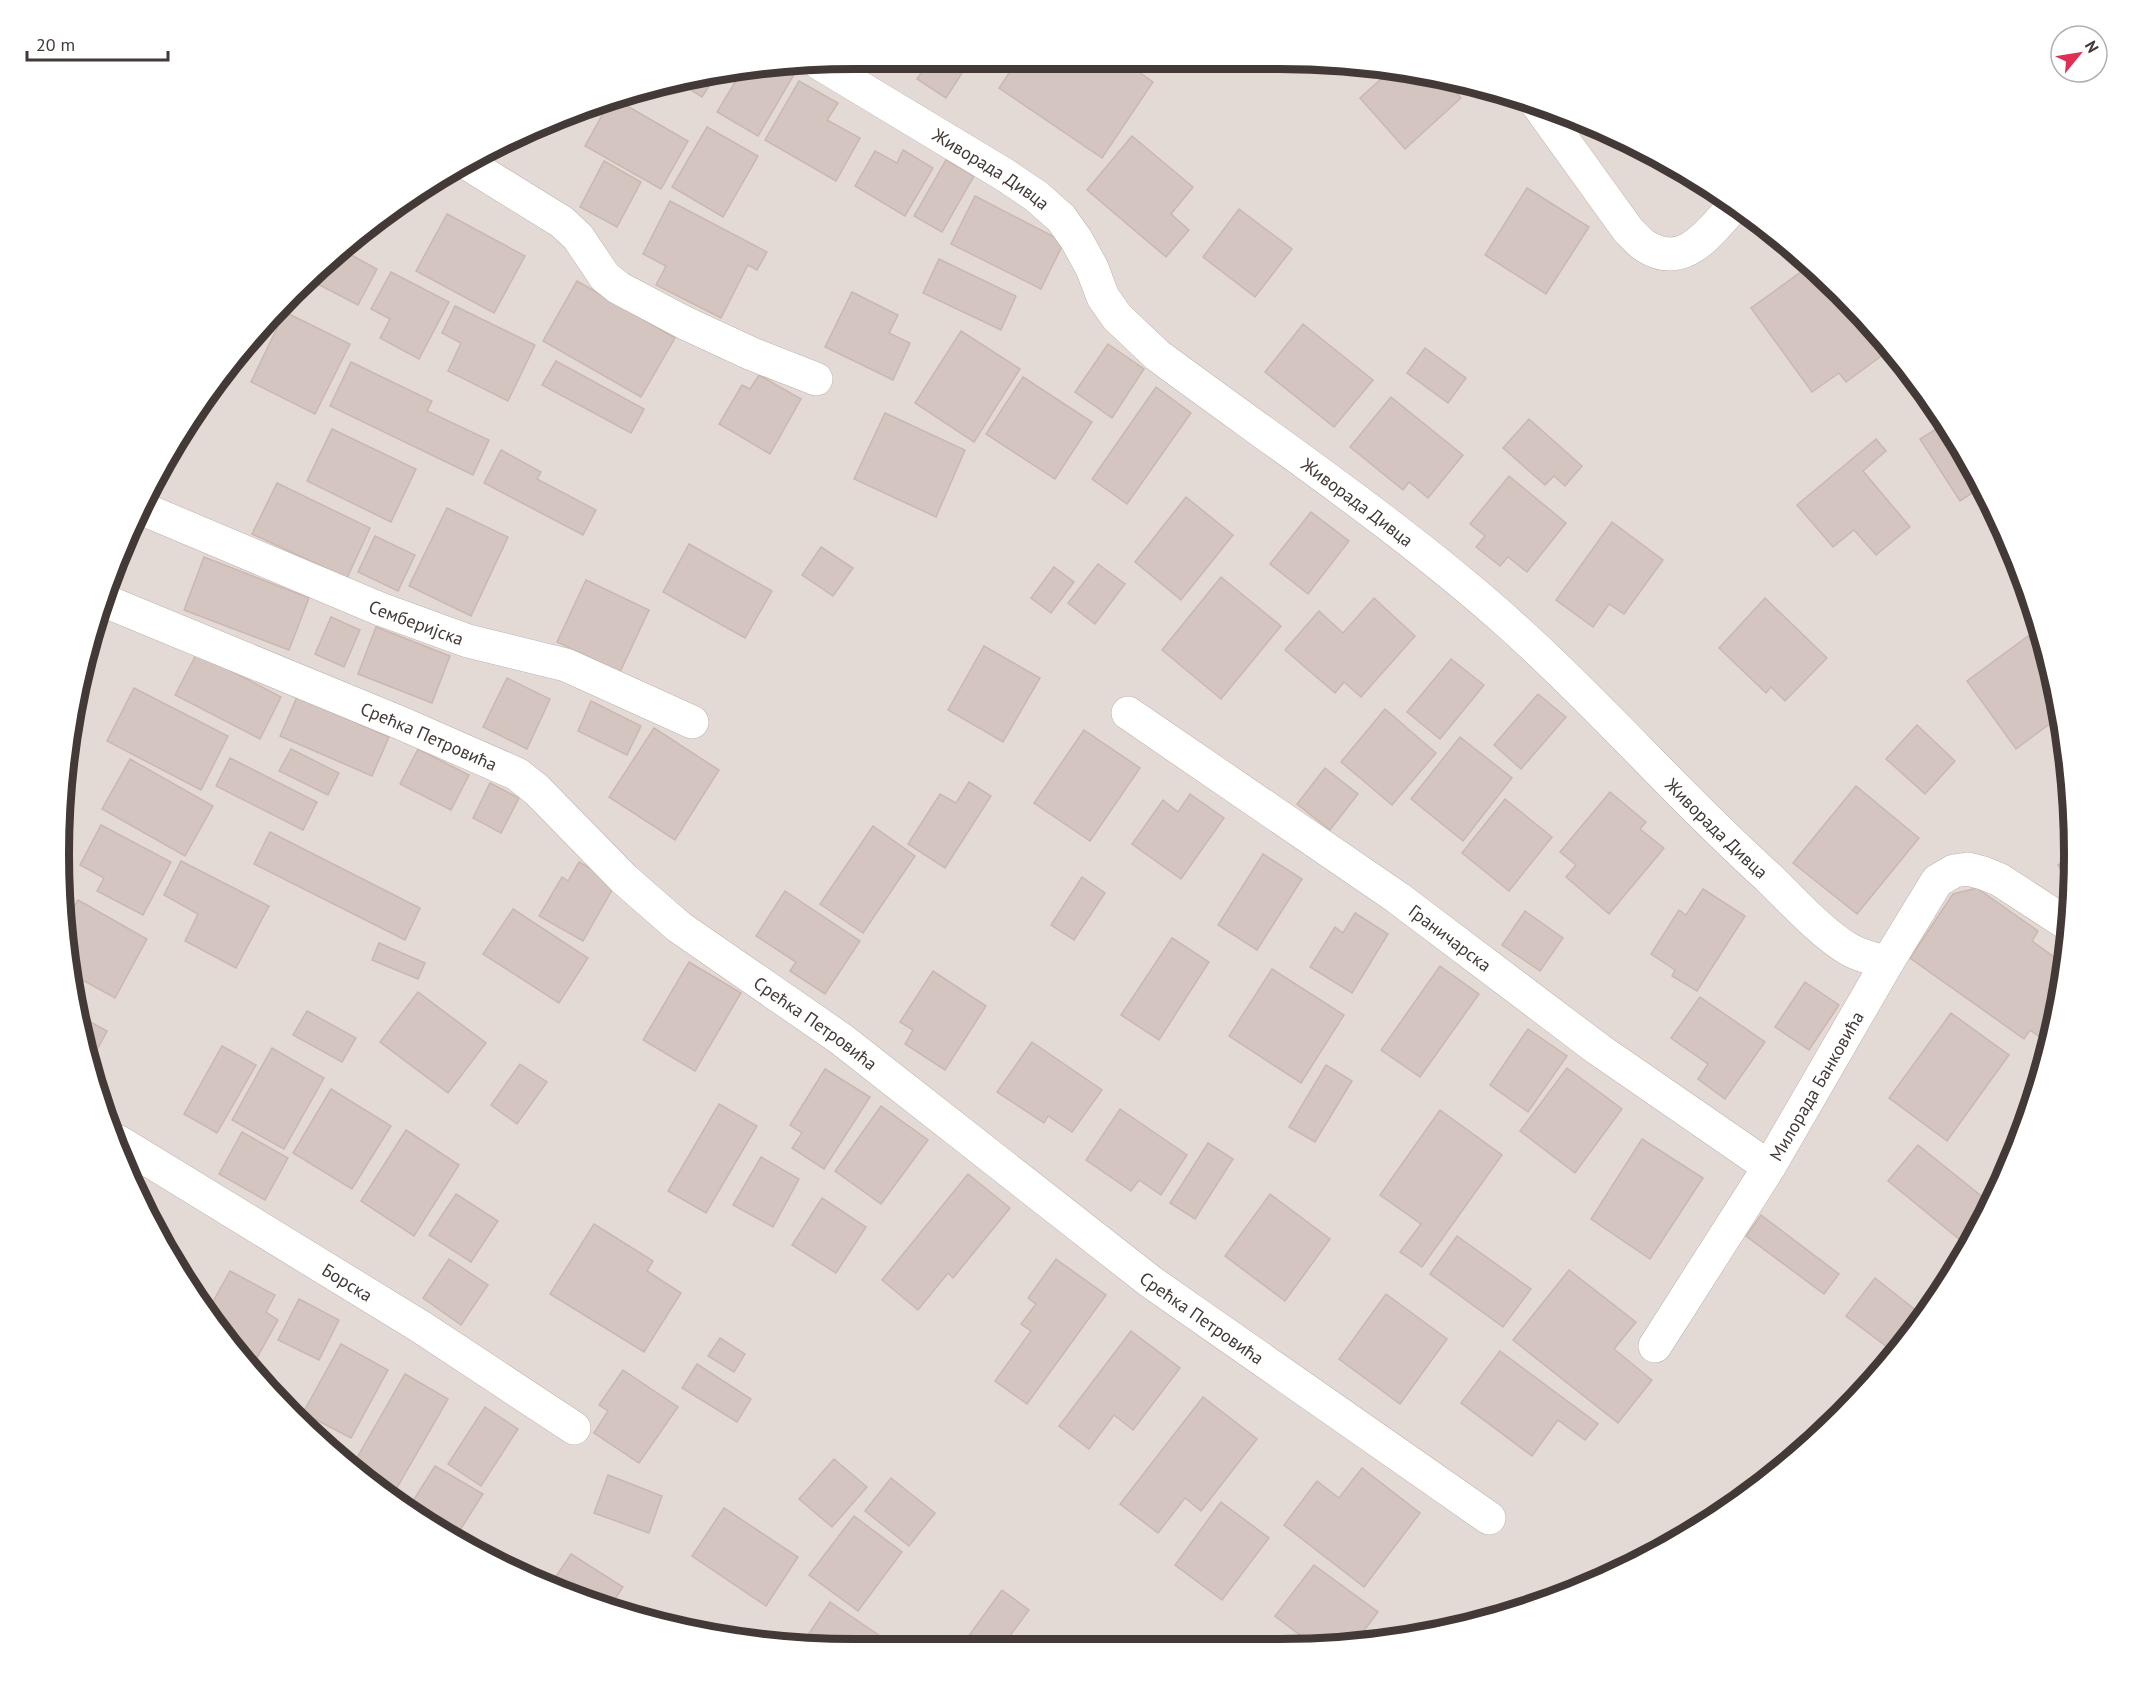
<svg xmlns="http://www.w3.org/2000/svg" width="2133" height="1708" font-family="'PT Sans',sans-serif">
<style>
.residential{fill:#e4dad5}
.building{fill:#d4c5c0;stroke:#cbb7b1;stroke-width:1.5}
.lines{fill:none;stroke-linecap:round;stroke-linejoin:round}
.minor-casing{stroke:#beb2ad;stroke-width:34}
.minor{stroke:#fff;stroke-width:33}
.labels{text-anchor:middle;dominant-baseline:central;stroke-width:4.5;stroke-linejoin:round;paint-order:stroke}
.street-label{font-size:18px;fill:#433936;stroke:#fff}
.rim{fill:none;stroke:#433936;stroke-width:8}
</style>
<rect width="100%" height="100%" fill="#f1eae6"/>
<polygon class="residential" points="854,59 1331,60 1435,74 1583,119 1677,165 1804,256 1910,370 1992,502 2047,648 2073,802 2068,957 2032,1109 1968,1251 1877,1378 1764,1485 1631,1567 1485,1622 1331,1648 802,1648 648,1622 502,1567 369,1485 256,1378 141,1206 74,1010 59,854 86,648 165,456 292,291 457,165 648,86"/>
<g class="building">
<polygon points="911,59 971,59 946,98 917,79 925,67"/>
<polygon points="1016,59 1120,59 1153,82 1102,158 999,88 1018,60"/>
<polygon points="789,67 796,71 758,136 717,112 740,74"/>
<polygon points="1393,68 1441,76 1461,98 1405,149 1360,98"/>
<polygon points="715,77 702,97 678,82"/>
<polygon points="799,81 838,103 827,120 860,138 836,181 765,140"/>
<polygon points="615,99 688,141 661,189 585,146 610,101"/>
<polygon points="707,127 758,156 723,217 672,187"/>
<polygon points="1132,136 1193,187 1171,214 1189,230 1166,257 1087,190"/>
<polygon points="903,150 933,168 905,216 855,186 875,151 897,163"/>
<polygon points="946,160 974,176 942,232 914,216"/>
<polygon points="604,161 641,182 617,227 580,207"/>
<polygon points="1527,188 1589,227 1546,294 1485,255"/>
<polygon points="975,196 1064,242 1041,289 951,244"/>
<polygon points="670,201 767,252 757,270 748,265 721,318 656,285 666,266 643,254"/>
<polygon points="1239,209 1292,249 1255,297 1203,257"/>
<polygon points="447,214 525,256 494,313 416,271"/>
<polygon points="344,251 377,269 358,305 308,279"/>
<polygon points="939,259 1016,296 1001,330 923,293"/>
<polygon points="1812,264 1891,349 1846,382 1839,373 1812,392 1751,308"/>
<polygon points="391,272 449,302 419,359 380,338 390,319 371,309"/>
<polygon points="577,281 675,338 641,397 543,341"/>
<polygon points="852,292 898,315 889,333 910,343 893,380 825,347"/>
<polygon points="455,306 535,345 508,401 448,371 461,343 442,333"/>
<polygon points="285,312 350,344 315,414 251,382"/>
<polygon points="1303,324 1373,380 1334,427 1265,372"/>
<polygon points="961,331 1020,369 974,442 915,403"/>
<polygon points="1108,344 1144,369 1112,418 1075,392"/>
<polygon points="1425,348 1466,378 1448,403 1407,373"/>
<polygon points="556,361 644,409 631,433 542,385"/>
<polygon points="351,362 432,401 427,411 489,440 473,475 330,406"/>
<polygon points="759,375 801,399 770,454 719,424 742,385 750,389"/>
<polygon points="1023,377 1092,422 1055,479 986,434"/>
<polygon points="1156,387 1191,413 1127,504 1092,479"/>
<polygon points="1391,397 1463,455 1428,498 1409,482 1403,490 1350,447"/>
<polygon points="885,413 965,450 936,517 854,479"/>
<polygon points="1529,419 1582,466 1565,486 1554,476 1545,485 1503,448"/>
<polygon points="1944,424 1983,486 1960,501 1920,439"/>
<polygon points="332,429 416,469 391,522 307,481"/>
<polygon points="1876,439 1886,451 1863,471 1910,527 1876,555 1854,530 1833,547 1797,505"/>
<polygon points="501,450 541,472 537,479 596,510 583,535 484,483"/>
<polygon points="1509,476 1566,523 1527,572 1508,557 1500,566 1476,547 1485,536 1470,524"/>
<polygon points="277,483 370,528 347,578 252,534"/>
<polygon points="1186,497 1233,535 1181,600 1135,562"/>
<polygon points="447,508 508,537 471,616 409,586"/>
<polygon points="1311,512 1349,541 1308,594 1270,564"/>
<polygon points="1612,522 1663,560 1624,614 1609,604 1593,627 1556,600"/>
<polygon points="375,536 415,555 398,591 358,572"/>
<polygon points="689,544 772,591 745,638 663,592"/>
<polygon points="821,547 853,568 833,596 802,575"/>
<polygon points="204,557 309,598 289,650 184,610"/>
<polygon points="1098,564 1125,584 1095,624 1068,603"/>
<polygon points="1054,567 1074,582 1051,613 1031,598"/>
<polygon points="1221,577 1281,626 1221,699 1162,650"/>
<polygon points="586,580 649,610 620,672 557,642"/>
<polygon points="1374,598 1415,636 1361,697 1344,682 1335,693 1285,650 1319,611 1343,633"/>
<polygon points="1765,598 1827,658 1785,701 1771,687 1766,693 1719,648"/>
<polygon points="331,617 360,630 344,667 315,654"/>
<polygon points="376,627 450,656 432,703 358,674"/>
<polygon points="2028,636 2050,666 2059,717 2016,749 1967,681"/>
<polygon points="984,646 1040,678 1003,742 948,710"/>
<polygon points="197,653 281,697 260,739 175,695"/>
<polygon points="1451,659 1484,685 1440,739 1407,712"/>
<polygon points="507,678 550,699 527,749 483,727"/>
<polygon points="134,688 228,736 201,790 107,741"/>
<polygon points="1538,694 1566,717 1521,769 1494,745"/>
<polygon points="297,697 389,737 372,776 280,736"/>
<polygon points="591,701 641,726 627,755 578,731"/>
<polygon points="1385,709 1436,753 1392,805 1341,762"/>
<polygon points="1917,725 1955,761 1925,794 1886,759"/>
<polygon points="654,728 719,770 675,840 609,797"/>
<polygon points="1084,730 1140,768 1090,841 1034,803"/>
<polygon points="1460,737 1512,778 1463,841 1411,799"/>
<polygon points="291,749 339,773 328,795 279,771"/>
<polygon points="418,749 469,775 451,810 400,784"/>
<polygon points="230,758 317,802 303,830 216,786"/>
<polygon points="130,759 213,806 185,856 102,809"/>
<polygon points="1325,768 1358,794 1330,830 1297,804"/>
<polygon points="969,782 991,796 945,868 908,844 940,794 956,803"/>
<polygon points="490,783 519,798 501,833 473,818"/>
<polygon points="1856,786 1919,838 1857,914 1793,863"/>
<polygon points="1610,792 1646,822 1640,829 1664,848 1609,914 1566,877 1576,865 1560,852"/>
<polygon points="1190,794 1224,818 1181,879 1132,844 1163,800 1178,812"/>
<polygon points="1505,799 1552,837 1509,891 1462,853"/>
<polygon points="101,825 171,862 143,915 97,891 104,878 80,865"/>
<polygon points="873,826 915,856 863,933 820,904"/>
<polygon points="270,832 420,908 405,940 254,864"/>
<polygon points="1263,854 1302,879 1257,950 1218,925"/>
<polygon points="2071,857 2070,885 2058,865"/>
<polygon points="181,861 269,906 236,968 185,941 198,914 164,895"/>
<polygon points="579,862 616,883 583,941 539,916 562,877 568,881"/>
<polygon points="1082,877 1105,893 1074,940 1051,925"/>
<polygon points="1977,888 2038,931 2032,941 2064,964 2053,981 2061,986 2048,1043 2030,1030 2024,1039 1910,958 1953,894"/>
<polygon points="1703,889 1745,916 1697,991 1672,976 1675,970 1651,954 1679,910 1686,915"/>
<polygon points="785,891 860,941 825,994 790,971 796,962 756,936"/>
<polygon points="78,900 147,939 115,998 70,973 65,923"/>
<polygon points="513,909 588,958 559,1003 483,954"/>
<polygon points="1525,911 1563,938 1540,971 1502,945"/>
<polygon points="1355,913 1388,934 1352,993 1310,967 1335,927 1343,933"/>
<polygon points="1172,938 1209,962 1159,1040 1121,1015"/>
<polygon points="379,943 425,963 418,979 372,960"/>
<polygon points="689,962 741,993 695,1071 643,1040"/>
<polygon points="1440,966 1479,994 1420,1077 1381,1050"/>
<polygon points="1272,969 1344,1015 1301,1083 1229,1036"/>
<polygon points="933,971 986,1006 945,1070 905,1044 913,1030 900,1022"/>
<polygon points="1805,982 1839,1005 1809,1050 1775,1027"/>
<polygon points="418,992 486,1043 448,1093 380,1042"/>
<polygon points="1700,997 1765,1042 1725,1099 1698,1079 1708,1064 1671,1038"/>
<polygon points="307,1011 356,1038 342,1062 293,1035"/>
<polygon points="1951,1013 2009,1055 1947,1141 1889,1098"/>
<polygon points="76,1014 107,1031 91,1061"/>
<polygon points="1528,1029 1567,1056 1528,1112 1490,1085"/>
<polygon points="1032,1042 1102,1090 1072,1132 1048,1116 1044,1123 997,1092"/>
<polygon points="222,1046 256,1065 217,1133 184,1114"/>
<polygon points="272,1048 324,1078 284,1149 232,1120"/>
<polygon points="520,1064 547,1082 517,1124 491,1105"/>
<polygon points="1326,1065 1352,1081 1315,1142 1289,1127"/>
<polygon points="1567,1068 1622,1109 1575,1173 1520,1131"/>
<polygon points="825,1069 870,1097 824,1169 792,1148 802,1133 790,1125"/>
<polygon points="331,1089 391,1126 352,1189 293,1153"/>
<polygon points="719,1104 757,1126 706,1213 668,1191"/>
<polygon points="881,1106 928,1140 881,1204 835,1171"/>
<polygon points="1120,1109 1187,1155 1161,1195 1139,1180 1131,1191 1086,1160"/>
<polygon points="1440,1110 1502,1155 1422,1267 1400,1252 1421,1224 1380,1195"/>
<polygon points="406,1130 459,1165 414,1236 361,1201"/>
<polygon points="242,1132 288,1158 265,1200 219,1174"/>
<polygon points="1642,1139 1703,1178 1650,1259 1591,1219"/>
<polygon points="1208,1143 1233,1159 1195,1219 1170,1203"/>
<polygon points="1918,1145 1990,1203 1970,1248 1888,1181"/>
<polygon points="761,1157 799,1179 773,1227 733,1205"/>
<polygon points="968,1174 1010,1208 953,1278 948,1273 918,1310 882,1280"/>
<polygon points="456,1194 498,1221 471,1262 429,1235"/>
<polygon points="1270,1194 1330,1239 1285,1301 1225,1256"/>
<polygon points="822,1198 866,1227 836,1273 792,1245"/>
<polygon points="1761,1215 1839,1274 1824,1294 1746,1236"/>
<polygon points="594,1224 653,1261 647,1271 681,1293 644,1352 550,1294"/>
<polygon points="1457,1236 1531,1289 1503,1327 1430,1274"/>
<polygon points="449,1259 488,1285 461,1325 423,1298"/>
<polygon points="1056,1259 1106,1295 1027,1404 995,1381 1031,1331 1021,1324 1036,1304 1028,1298"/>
<polygon points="1569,1270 1636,1322 1614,1349 1652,1380 1618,1423 1513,1340"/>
<polygon points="230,1271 275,1295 266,1312 278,1320 250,1370 209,1309"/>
<polygon points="1875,1278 1922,1315 1926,1311 1895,1353 1846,1316"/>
<polygon points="1386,1294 1447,1339 1400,1404 1339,1359"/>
<polygon points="299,1299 339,1320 319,1360 278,1340"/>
<polygon points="1131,1331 1180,1368 1133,1430 1114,1415 1089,1449 1059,1426"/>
<polygon points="720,1338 745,1354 734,1372 708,1356"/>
<polygon points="341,1344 388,1370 351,1438 303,1413"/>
<polygon points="1500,1351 1598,1424 1585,1440 1558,1420 1532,1456 1461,1403"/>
<polygon points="697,1364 751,1399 737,1422 682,1388"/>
<polygon points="623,1370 678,1407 639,1463 594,1433 608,1411 599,1405"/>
<polygon points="405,1374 448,1399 391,1498 369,1485 351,1468"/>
<polygon points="1203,1397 1257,1439 1201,1511 1185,1498 1158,1533 1120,1504"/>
<polygon points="485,1407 518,1429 481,1486 448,1464"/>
<polygon points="834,1459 867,1487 832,1527 799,1499"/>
<polygon points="435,1466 483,1494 455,1538 408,1509"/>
<polygon points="1362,1468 1420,1513 1364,1587 1284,1525 1317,1481 1339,1498"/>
<polygon points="608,1475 662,1496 649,1533 594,1513"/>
<polygon points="891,1478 935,1513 909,1546 865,1511"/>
<polygon points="1221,1502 1269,1538 1222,1600 1175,1565"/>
<polygon points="724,1508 798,1557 766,1606 692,1556"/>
<polygon points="854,1516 902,1552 858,1611 809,1575"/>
<polygon points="571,1554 623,1587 609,1608 538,1581 544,1572 555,1578"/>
<polygon points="1314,1565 1378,1612 1354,1644 1347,1645 1338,1638 1331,1648 1317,1648 1275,1616"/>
<polygon points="1002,1590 1029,1610 1001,1648 960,1648"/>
<polygon points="830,1602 886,1640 880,1648 800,1647"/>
</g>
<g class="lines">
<defs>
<g id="minor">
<path id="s1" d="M819 63 1005 175 1036 196 1061 218 1076 239 1092 268 1103 297 1117 317 1157 355C1277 444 1403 528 1515 629 1603 708 1680 798 1768 877 1793 901 1821 933 1850 950 1861 956 1875 959 1887 963"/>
<path d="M1538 105 1628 230C1633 235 1639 242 1645 246 1685 271 1709 232 1734 206"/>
<polyline points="465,162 562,222 578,237 605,277 619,288 685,323 752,354 816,379"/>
<path id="s2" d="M143 509 380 609 468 641 566 665 692 722"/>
<path id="s3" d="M105 601 403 724 517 774 537 790 624 879 679 927 841 1039 1151 1282 1489 1518"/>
<path id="s4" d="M1128 713 1398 898 1598 1049 1769 1167"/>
<path id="s5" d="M119 1142 421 1327 574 1428"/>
<path id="s6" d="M1655 1346 1769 1167 1887 963 1937 881 1954 871 1968 869 1983 873 2000 880 2069 925"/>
</g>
</defs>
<use href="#minor" class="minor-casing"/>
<use href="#minor" class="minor"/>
</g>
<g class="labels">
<g class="street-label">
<text stroke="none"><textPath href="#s1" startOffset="202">Живорада Дивца</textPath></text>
<text stroke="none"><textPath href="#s1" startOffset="706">Живорада Дивца</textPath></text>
<text stroke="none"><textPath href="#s2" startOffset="296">Семберијска</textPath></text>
<text stroke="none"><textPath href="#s3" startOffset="351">Срећка Петровића</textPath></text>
<text stroke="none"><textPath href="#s1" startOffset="1192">Живорада Дивца</textPath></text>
<text stroke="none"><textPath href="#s4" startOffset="393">Граничарска</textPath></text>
<text stroke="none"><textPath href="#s3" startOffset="837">Срећка Петровића</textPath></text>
<text stroke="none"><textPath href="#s6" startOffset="306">Милорада Банковића</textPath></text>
<text stroke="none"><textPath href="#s5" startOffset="268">Борска</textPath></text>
<text stroke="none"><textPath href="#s3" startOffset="1323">Срећка Петровића</textPath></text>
</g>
</g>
<path d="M0 0H2133V1708H0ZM854 69H1279A785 785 0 0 1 2064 854V854A785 785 0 0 1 1279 1639H854A785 785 0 0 1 69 854V854A785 785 0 0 1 854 69Z" fill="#fff" fill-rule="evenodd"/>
<path class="rim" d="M854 69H1279A785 785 0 0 1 2064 854V854A785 785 0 0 1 1279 1639H854A785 785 0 0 1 69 854V854A785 785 0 0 1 854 69Z"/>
<g transform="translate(2079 54) rotate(60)"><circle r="28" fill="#ffffff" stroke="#b4b0af" stroke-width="1.5"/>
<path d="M0-4.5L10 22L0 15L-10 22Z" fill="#e02e55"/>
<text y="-9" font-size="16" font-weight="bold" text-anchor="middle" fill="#433936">N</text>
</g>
<path d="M27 51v9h141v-9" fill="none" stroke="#433936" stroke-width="3"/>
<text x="36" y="51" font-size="18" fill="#433936" stroke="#ffffff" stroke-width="4.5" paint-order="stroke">20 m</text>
</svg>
